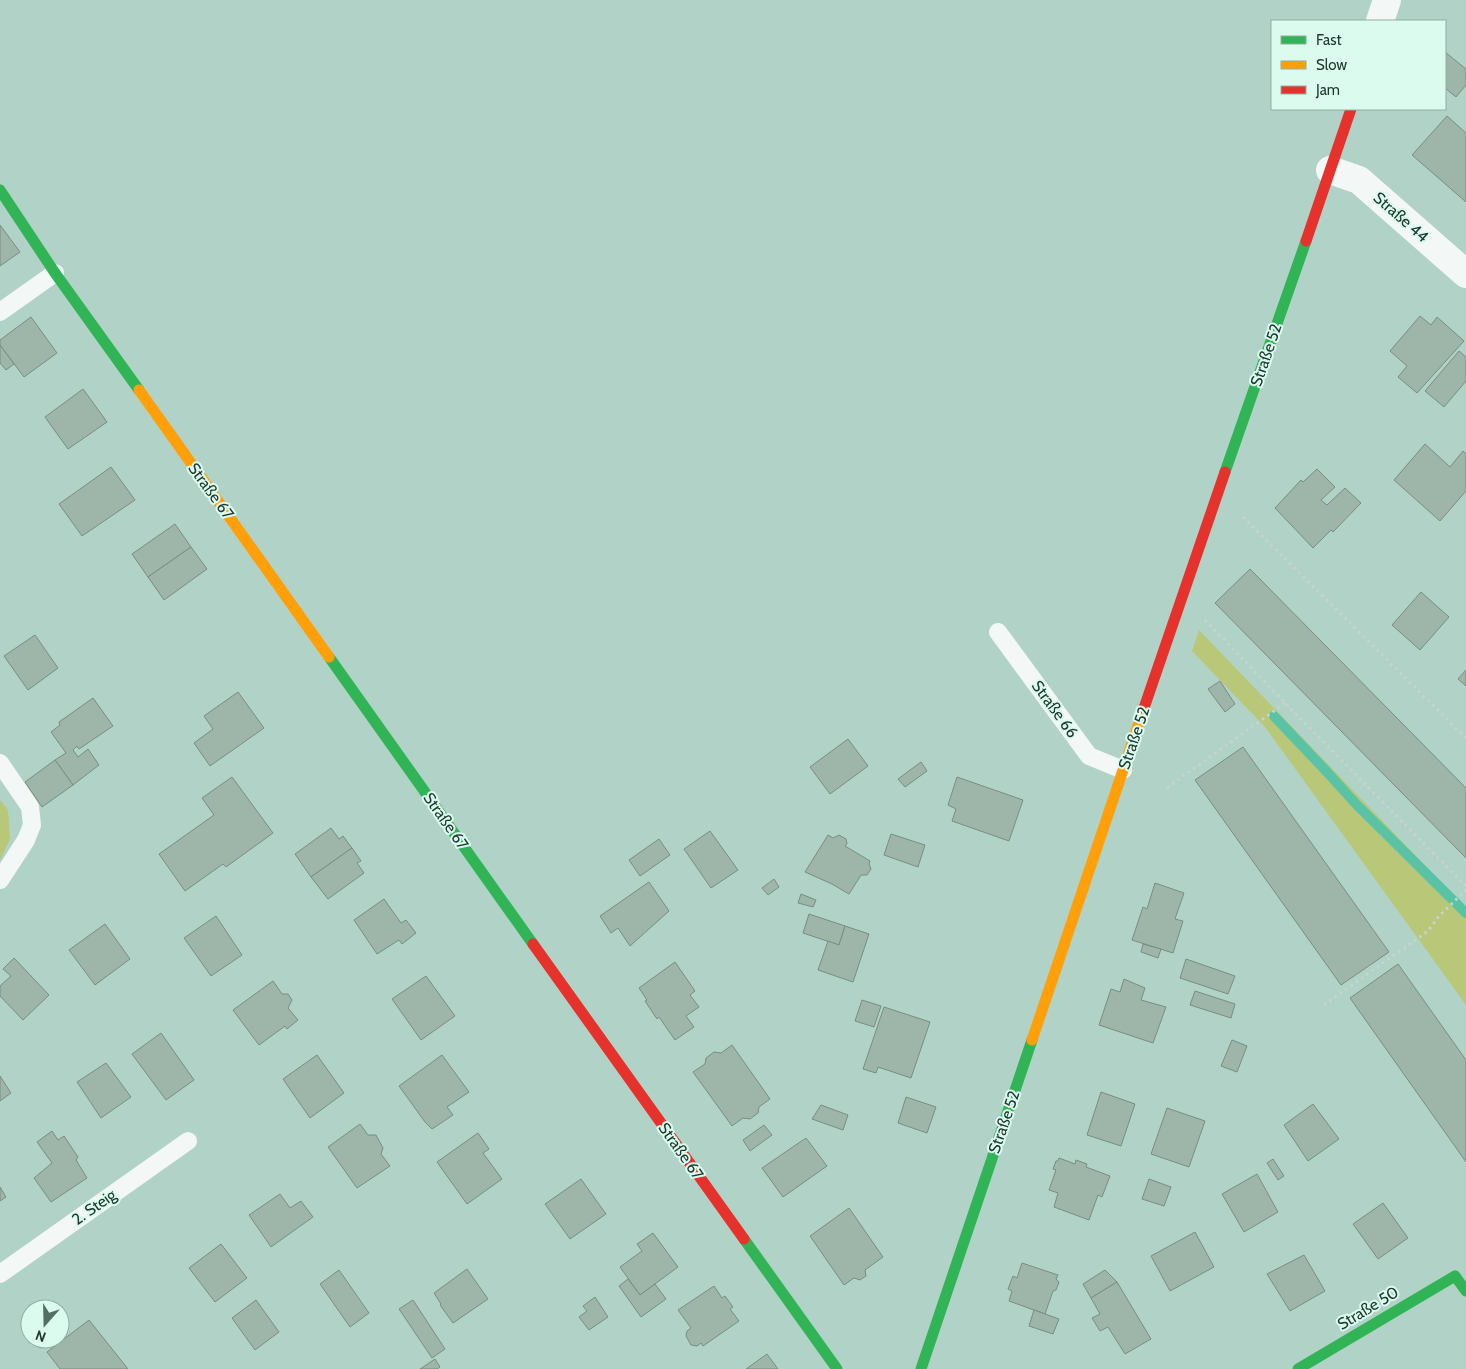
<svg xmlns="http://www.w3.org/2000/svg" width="1466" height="1369" font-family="Cabin,sans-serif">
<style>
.green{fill:#b8c778}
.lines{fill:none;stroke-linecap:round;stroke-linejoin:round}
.stream{stroke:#5ac3a5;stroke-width:10}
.building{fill:#9eb6a9;stroke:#778e82}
.path{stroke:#c8d3d0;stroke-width:3;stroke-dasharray:2.5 4;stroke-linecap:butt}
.lane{stroke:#f3f8f7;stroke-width:18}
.street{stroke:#f3f8f7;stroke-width:28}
.fast{stroke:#30b455;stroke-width:11}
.slow{stroke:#ff9f0a;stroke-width:11}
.jam{stroke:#e5322d;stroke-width:11}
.labels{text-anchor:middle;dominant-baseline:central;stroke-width:4;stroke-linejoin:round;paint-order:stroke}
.street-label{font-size:16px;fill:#203930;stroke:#dcfbef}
</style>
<rect width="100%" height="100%" fill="#b1d3c7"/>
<g class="green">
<polygon points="1199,630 1466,908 1466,1005 1265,727 1192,651"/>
<polygon points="0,800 8,810 10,839 0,860"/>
</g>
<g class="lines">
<polyline class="stream" points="1274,716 1328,773 1356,804 1466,913"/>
</g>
<g class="building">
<polygon points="1445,52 1466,69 1466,85 1456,97 1445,88"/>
<polygon points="1447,116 1466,133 1466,202 1412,155"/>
<polygon points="0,225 20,252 0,266"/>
<polygon points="1420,316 1431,325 1437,317 1464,341 1417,393 1398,377 1407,366 1390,351"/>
<polygon points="31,317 57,353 24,377 0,345 0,340"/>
<polygon points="0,345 14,364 6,370 0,363"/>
<polygon points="1459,351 1466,357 1466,381 1444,407 1425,391"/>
<polygon points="83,389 107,422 68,449 45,417"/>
<polygon points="1425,444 1450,467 1463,451 1466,454 1466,491 1440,521 1394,480"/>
<polygon points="111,467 135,500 82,536 59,504"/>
<polygon points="1317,469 1335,487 1321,500 1327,505 1345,488 1361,503 1333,532 1331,530 1313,548 1275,508 1301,480 1303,482"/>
<polygon points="175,524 191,547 148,577 132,554"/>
<polygon points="191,547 207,569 164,600 148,577"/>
<polygon points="1250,569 1466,788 1466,858 1215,603"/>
<polygon points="1421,592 1449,617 1420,650 1392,625"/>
<polygon points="35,635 58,668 28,690 4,656"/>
<polygon points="1466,670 1466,686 1458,679"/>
<polygon points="1220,681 1235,704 1225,712 1208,689"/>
<polygon points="238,692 264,728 210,766 194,743 213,729 204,716"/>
<polygon points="93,698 113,726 79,749 77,746 73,750 78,757 88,749 99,765 73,785 55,760 66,753 51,732 60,725 59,722"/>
<polygon points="848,739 868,766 830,794 810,767"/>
<polygon points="1243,747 1389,952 1341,985 1195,780"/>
<polygon points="55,760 73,785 42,807 25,782"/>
<polygon points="921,762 927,771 905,787 898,779"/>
<polygon points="232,777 273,833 226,867 223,864 185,891 159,854 214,815 202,798"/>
<polygon points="957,777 1023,800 1009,841 952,821 956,809 948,805"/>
<polygon points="331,828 339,839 343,836 352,848 311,877 295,854"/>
<polygon points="710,831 738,870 711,888 684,849"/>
<polygon points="891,834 925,845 918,867 884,855"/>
<polygon points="828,835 833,838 839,835 846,839 847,844 845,846 870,861 869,864 871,869 867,875 861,875 849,894 832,884 805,872"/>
<polygon points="659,839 670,855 640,876 629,860"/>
<polygon points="352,848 361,861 357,863 364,873 328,899 311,877"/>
<polygon points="774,879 779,887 768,895 762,888"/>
<polygon points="649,882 669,911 630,946 618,928 611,933 600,916"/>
<polygon points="1155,883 1184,893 1175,919 1183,921 1173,953 1132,940 1143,907 1147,909"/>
<polygon points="801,894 816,900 813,907 798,903"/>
<polygon points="384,899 401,923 406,920 416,933 402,944 399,940 377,954 354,920"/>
<polygon points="809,914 845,926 839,945 803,933"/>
<polygon points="216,916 242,955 211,976 184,938"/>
<polygon points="105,924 130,959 95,985 69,950"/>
<polygon points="845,926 869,934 853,982 818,970 828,941 839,945"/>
<polygon points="1143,944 1161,949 1158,958 1141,952"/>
<polygon points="14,958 49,995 23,1020 0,996 0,986 11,976 3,969"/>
<polygon points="1186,959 1235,976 1228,994 1180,978"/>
<polygon points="675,962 695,991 690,995 699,1007 686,1016 694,1027 675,1040 659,1017 657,1019 645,1001 647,1000 639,988"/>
<polygon points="1398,964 1466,1060 1466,1162 1350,998"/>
<polygon points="426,976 455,1016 421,1040 392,999"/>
<polygon points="1124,979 1145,988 1141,1000 1166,1007 1153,1043 1099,1025 1111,989 1120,992"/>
<polygon points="273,981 282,994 288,994 292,1000 288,1008 298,1020 287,1029 285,1026 259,1045 233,1010"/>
<polygon points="1195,991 1235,1004 1231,1018 1190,1005"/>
<polygon points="862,1000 881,1006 874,1027 855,1021"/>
<polygon points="884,1007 930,1022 911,1078 878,1067 876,1073 863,1069"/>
<polygon points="161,1033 194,1080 166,1100 132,1054"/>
<polygon points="1232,1040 1247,1046 1237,1072 1221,1066"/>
<polygon points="732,1045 770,1099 759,1107 758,1113 750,1119 743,1118 732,1126 693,1072 705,1064 706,1058 714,1052 721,1053"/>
<polygon points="317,1055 344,1093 310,1118 283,1079"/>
<polygon points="442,1055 469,1092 447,1107 453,1115 432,1129 425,1122 399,1086"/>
<polygon points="106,1063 131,1097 101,1118 77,1082"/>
<polygon points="0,1076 11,1093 0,1101"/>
<polygon points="1101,1092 1135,1104 1121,1146 1087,1135"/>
<polygon points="906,1097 936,1107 927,1133 898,1123"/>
<polygon points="1313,1104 1339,1139 1308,1161 1284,1125"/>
<polygon points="821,1105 848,1115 843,1130 812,1119"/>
<polygon points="1167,1108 1205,1121 1189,1167 1151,1154"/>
<polygon points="360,1124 368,1135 376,1135 383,1148 381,1154 390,1166 357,1188 328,1147"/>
<polygon points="764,1125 772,1135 750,1151 743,1140"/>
<polygon points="52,1131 58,1140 64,1136 78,1157 76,1160 87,1178 51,1202 34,1178 52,1163 37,1142"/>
<polygon points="478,1133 489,1149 483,1153 502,1179 467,1204 437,1162"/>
<polygon points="806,1138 827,1166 783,1197 762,1168"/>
<polygon points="1059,1158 1075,1164 1076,1160 1087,1164 1086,1167 1110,1176 1102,1197 1098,1195 1089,1220 1054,1207 1058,1193 1049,1190 1056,1170 1053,1169 1056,1161 1058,1161"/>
<polygon points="1273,1159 1284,1176 1278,1180 1267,1163"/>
<polygon points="1257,1174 1278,1212 1244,1232 1222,1194"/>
<polygon points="581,1179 606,1214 570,1239 545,1204"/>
<polygon points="1149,1179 1171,1187 1164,1206 1142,1199"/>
<polygon points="0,1187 6,1197 0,1201"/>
<polygon points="280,1194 290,1208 301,1201 313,1217 271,1247 249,1215"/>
<polygon points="1383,1203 1408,1238 1378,1259 1353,1224"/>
<polygon points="849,1208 883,1257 865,1270 866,1276 860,1280 854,1278 844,1285 810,1236"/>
<polygon points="1195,1232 1214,1267 1170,1291 1151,1256"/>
<polygon points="653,1233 678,1267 640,1295 620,1267 642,1251 637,1244"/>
<polygon points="221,1244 247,1278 215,1302 189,1268"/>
<polygon points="1304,1255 1325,1291 1290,1311 1267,1274"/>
<polygon points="1022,1263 1058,1275 1056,1279 1059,1282 1056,1290 1053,1291 1045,1314 1009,1301 1012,1291 1008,1289 1013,1276 1017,1278"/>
<polygon points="467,1269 488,1299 453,1323 440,1305 441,1304 434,1293"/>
<polygon points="339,1270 369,1313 350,1327 320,1284"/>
<polygon points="1105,1270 1117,1282 1091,1298 1083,1284"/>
<polygon points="628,1279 640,1295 655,1284 666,1299 641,1317 619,1286"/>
<polygon points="1117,1282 1151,1339 1125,1354 1108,1327 1100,1331 1092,1318 1100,1314 1091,1298"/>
<polygon points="714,1286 722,1298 725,1296 733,1307 730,1309 739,1321 703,1346 701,1343 697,1346 691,1345 686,1336 687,1331 691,1328 678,1310"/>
<polygon points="595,1297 608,1317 589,1330 579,1317 587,1311 583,1306"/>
<polygon points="256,1300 279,1332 255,1350 232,1318"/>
<polygon points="413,1300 445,1349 432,1358 399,1309"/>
<polygon points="1034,1310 1059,1319 1053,1334 1029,1326"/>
<polygon points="89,1320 128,1369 60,1369 47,1352"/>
<polygon points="767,1354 778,1369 746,1369"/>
<polygon points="435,1359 440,1367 437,1369 420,1369"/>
</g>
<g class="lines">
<g class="path">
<polyline points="1243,517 1466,738"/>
<polyline points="1205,620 1285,703 1466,886"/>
<polyline points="1167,788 1285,703"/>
<polyline points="1324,1005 1428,931 1439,916 1466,890"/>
</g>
<g class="lane">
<polyline points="0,312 55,273"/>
<polyline points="998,632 1089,756 1123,770"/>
<polyline points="0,763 30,807 32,825 26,840 0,880"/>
<polyline points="0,1274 188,1141"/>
</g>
<g class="street">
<polyline points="1380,21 1387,0"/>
<polyline points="1330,170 1359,180 1466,274"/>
</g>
<g class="fast">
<polyline points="0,190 55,273 139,390"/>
<polyline points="1225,472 1306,241"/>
<polyline points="329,657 533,944"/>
<polyline points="744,1239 837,1369"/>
<polyline points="921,1369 1032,1040"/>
<polyline points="1298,1369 1455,1276 1466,1291"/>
</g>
<g class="slow">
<polyline points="139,390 329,657"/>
<polyline points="1032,1040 1144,708"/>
</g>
<g class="jam">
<polyline points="1306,241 1351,109"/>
<polyline points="1144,708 1225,472"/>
<polyline points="533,944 744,1239"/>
</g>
</g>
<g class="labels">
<g class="street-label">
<text transform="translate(1401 217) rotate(41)">Straße 44</text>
<text transform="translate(1266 355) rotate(-71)">Straße 52</text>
<text transform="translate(211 491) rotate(54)">Straße 67</text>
<text transform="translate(1055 709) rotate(54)">Straße 66</text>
<text transform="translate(1134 738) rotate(-71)">Straße 52</text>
<text transform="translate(446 821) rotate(55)">Straße 67</text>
<text transform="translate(1004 1122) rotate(-71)">Straße 52</text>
<text transform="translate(681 1151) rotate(55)">Straße 67</text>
<text transform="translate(94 1207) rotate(-35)">2. Steig</text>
<text transform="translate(1368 1308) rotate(-31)">Straße 50</text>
</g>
</g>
<rect x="1271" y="20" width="175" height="90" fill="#dcfbef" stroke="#91ada3"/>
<rect x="1281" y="36" width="25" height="8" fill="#30b455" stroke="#91ada3"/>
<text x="1316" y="45" font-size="15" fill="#203930">Fast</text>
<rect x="1281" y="61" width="25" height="8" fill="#ff9f0a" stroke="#91ada3"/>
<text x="1316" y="70" font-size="15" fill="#203930">Slow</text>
<rect x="1281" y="86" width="25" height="8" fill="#e5322d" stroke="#91ada3"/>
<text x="1316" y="95" font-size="15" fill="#203930">Jam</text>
<g transform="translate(45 1324) rotate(200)"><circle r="24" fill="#dcfbef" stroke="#91ada3"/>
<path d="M0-4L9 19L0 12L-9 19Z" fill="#536f65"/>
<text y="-8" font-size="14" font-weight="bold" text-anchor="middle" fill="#203930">N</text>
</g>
</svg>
